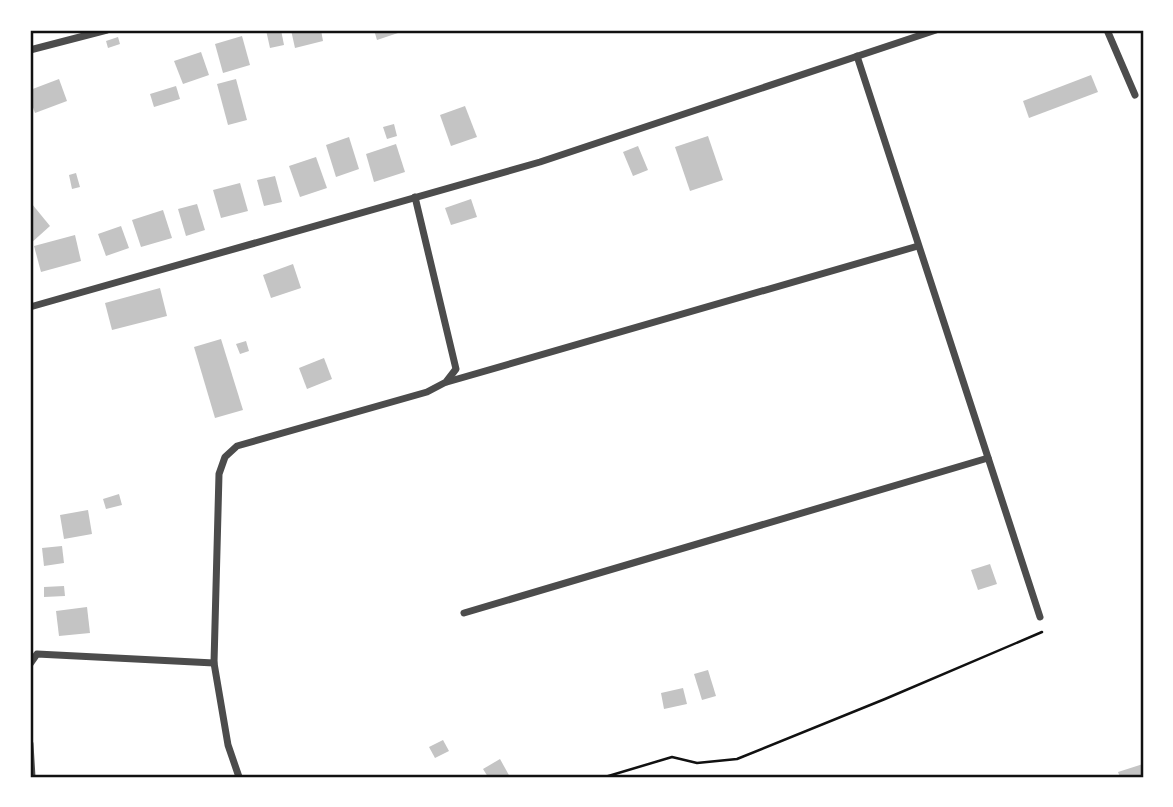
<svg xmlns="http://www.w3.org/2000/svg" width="1173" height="807" font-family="'Golos Text',sans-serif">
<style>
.building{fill:#c4c4c4}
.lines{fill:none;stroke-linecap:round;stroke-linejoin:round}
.path{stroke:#111;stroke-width:2.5}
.minor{stroke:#4c4c4c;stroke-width:7}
.neatline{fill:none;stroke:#111;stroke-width:2.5}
</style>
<rect width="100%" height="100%" fill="#fff"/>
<g class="building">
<polygon points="266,30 281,30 284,45 270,48"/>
<polygon points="291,30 321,30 323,41 295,48"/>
<polygon points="374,30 400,30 401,32 377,40"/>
<polygon points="242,36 250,65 223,73 215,44"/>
<polygon points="118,37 120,44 108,48 106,41"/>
<polygon points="201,52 209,75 183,84 174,61"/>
<polygon points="1091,75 1098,92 1029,118 1023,101"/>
<polygon points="59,79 67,101 35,113 30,99 30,90"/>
<polygon points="236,79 247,120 228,125 217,84"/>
<polygon points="176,86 180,99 154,107 150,94"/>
<polygon points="465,106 477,137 451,146 440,115"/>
<polygon points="394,124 397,136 387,139 383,127"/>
<polygon points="708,136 723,180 690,191 675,147"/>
<polygon points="349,137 359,169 336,177 326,145"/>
<polygon points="396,144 405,172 374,182 366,154"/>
<polygon points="638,146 648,170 633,176 623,152"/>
<polygon points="316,157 327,188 300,197 289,166"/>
<polygon points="76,173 80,187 72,189 69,175"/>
<polygon points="275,176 282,202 264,206 257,180"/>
<polygon points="240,183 248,211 221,218 213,190"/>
<polygon points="471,199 477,217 451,225 445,208"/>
<polygon points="32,204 50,226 30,244 30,206"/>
<polygon points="197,204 205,230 186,236 178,209"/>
<polygon points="163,210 172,238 141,247 132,220"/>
<polygon points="121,226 129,248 106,256 98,234"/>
<polygon points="75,235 81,261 41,272 34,246"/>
<polygon points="293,264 301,288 271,298 263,275"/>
<polygon points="160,288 167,316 112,330 105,303"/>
<polygon points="221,339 243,410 215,418 194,347"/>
<polygon points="246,341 249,351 240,354 236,344"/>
<polygon points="324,358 332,379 307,389 299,368"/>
<polygon points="119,494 122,505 106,509 103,499"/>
<polygon points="88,510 92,534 64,539 60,515"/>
<polygon points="62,546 64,563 44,566 42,548"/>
<polygon points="990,564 997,584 978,590 971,570"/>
<polygon points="64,586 65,596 44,597 44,587"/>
<polygon points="87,607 90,633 59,636 56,611"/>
<polygon points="708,670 716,696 702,700 694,674"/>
<polygon points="683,688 687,704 664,709 661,693"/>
<polygon points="443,740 449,751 435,758 429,747"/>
<polygon points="500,759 510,777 488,777 483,769"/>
<polygon points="1143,764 1143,777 1120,777 1118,772"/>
</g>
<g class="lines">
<polyline class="path" points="605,777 672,757 697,763 737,759 885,699 1042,632"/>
<g class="minor">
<polyline points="1107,30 1135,95"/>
<polyline points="30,50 107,30"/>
<polyline points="857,56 1040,617"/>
<polyline points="30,307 540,162 936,30"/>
<polyline points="447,382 918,246"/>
<polyline points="464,613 988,458"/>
<polyline points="30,664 37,654 214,663"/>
<polyline points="30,744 32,777"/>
<polyline points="239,777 228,745 214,663 219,474 225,457 237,446 427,392 446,382 456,369 415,197"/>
</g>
</g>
<rect width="1173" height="807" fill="none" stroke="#ffffff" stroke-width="63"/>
<rect x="32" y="32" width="1110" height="744" class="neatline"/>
</svg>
